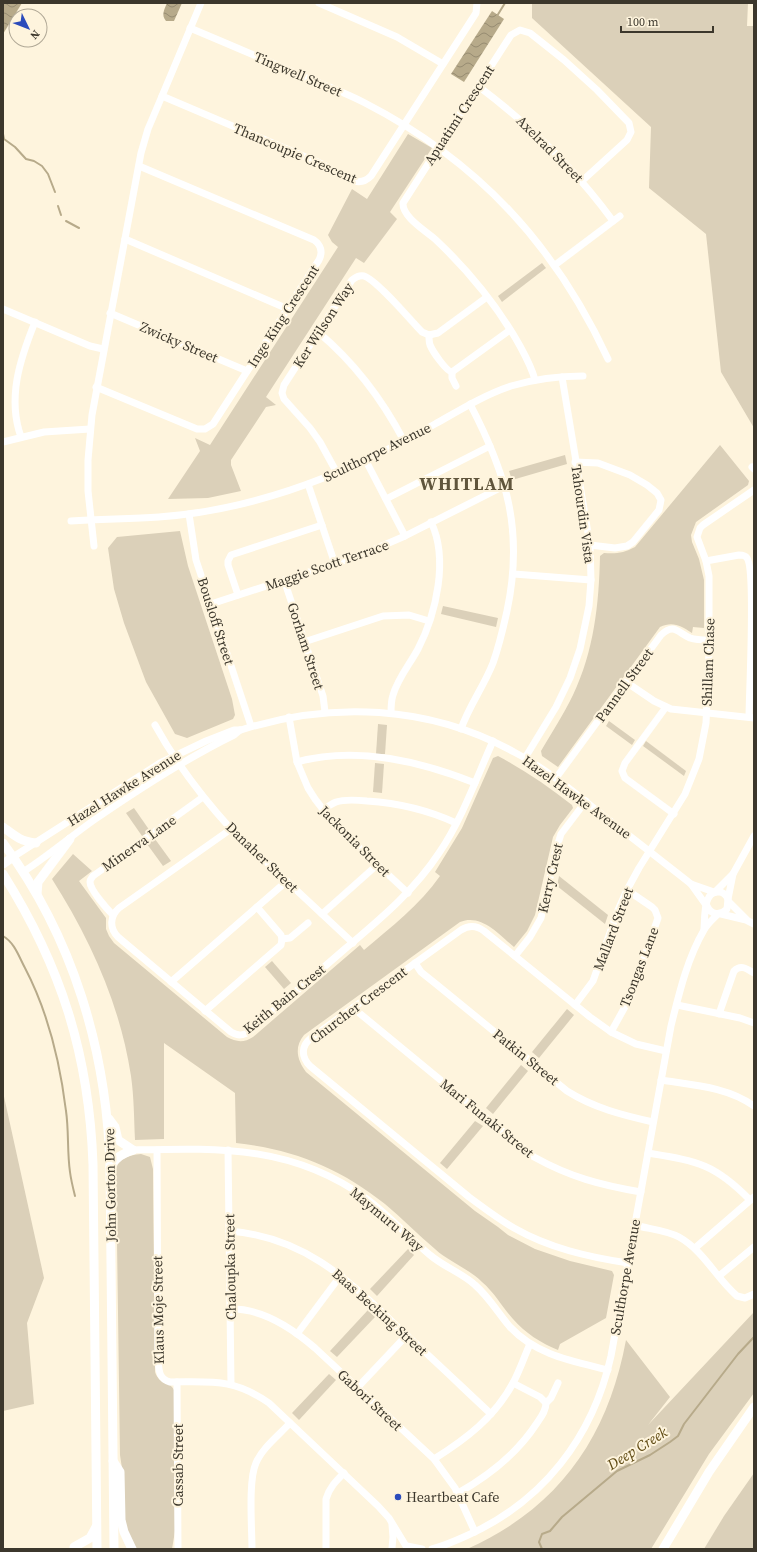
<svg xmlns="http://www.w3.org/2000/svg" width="757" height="1552" font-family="'Source Serif 4',serif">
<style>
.green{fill:#dbd0b9}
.water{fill:url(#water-waves)}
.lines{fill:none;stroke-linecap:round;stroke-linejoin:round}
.stream{stroke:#b7aa8a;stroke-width:2}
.minor{stroke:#fff;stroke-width:7}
.major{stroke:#fff;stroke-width:9}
.poi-dot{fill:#2b4bbb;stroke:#fef4dd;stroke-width:1.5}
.labels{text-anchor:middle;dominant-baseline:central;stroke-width:4;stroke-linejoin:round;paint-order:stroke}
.street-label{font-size:14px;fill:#3c372c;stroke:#fef4dd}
.poi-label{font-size:14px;fill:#3c372c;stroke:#fef4dd;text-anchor:start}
.water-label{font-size:15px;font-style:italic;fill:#5e4912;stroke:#fef4dd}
.district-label{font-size:18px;font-weight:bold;letter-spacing:1px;fill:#60553c;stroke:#fef4dd}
</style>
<defs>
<pattern id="water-waves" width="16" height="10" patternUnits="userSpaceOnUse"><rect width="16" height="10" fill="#b7aa8a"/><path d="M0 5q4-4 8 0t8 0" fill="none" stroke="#968b71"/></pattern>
</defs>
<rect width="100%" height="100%" fill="#fef4dd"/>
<g class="green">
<polygon points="532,3 748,3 747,26 754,26 754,428 721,372 706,234 649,188 651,127 532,18"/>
<polygon points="408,134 432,148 390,212 397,219 364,263 356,258 266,397 276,405 266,407 231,460 231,465 241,491 208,498 168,499 200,451 195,438 210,445 338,247 332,242 328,235 352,189 367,199"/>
<polygon points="542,263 546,268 502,302 498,296"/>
<path d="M720 445 749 481 748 485 696 522 691 535 692 542 699 559 704 580V628L693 627 692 633C681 626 673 621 660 627L558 767 542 756 541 751C552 732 564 714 573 695 594 651 599 604 600 556L604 553C616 554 624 553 635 547Z"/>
<polygon points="565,455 567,464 512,480 509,471"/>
<polygon points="180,531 188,566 232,699 235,715 233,719 187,738 175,734 146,682 124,623 114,589 108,548 117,537"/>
<polygon points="443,606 498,618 496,627 441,614"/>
<polygon points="609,721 635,740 632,745 606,726"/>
<polygon points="378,724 387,725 385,754 376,754"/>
<polygon points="646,741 686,771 684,776 643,746"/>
<path d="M498 756C524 770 548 786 572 805L573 808 560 825 553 837 535 915 527 931 514 947C500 935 481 913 460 922L304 1035C294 1047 297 1060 306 1072L475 1211 498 1227 508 1235 535 1249 570 1261 612 1271 614 1275 606 1318 560 1344 558 1350C541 1343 525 1333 513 1319 502 1307 495 1293 482 1282 468 1268 449 1262 435 1249 418 1235 402 1218 385 1204 340 1168 293 1149 236 1143L235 1093 164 1043V1139L135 1140C134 1118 134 1097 131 1076 120 1004 90 939 52 879L73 854 92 871 79 881 106 918V929L109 936 114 943 227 1037C236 1042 244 1043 253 1037L360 945 364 950C391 927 420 905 440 876L435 872 462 828 493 758Z"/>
<polygon points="375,763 384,764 382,793 373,792"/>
<polygon points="134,808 150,831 142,836 126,813"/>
<polygon points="155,839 171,861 163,866 147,844"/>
<polygon points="559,876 608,915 605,924 557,886"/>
<polygon points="272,961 291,983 284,989 265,967"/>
<polygon points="567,1009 574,1015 539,1058 532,1052"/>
<polygon points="521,1065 528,1071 493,1114 486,1108"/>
<polygon points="3,1092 44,1278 27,1323 34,1404 3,1411"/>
<polygon points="475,1121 483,1126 447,1169 440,1163"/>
<path d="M141 1154 150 1157 153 1169 155 1372C160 1386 170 1381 174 1390L175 1531 172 1549H138C120 1536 125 1494 123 1474 122 1468 121 1462 120 1455L116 1170C118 1158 130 1155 141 1154Z"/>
<polygon points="408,1249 414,1255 377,1296 370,1289"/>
<polygon points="368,1310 375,1317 337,1357 330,1351"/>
<path d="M754 1312V1393L709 1454 651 1549H467C559 1508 608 1437 626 1340L670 1397 648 1425Z"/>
<polygon points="329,1374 336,1380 299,1420 292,1413"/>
<polygon points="754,1473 754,1549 704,1549 724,1516"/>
</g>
<g class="water">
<polygon points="3,3 22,3 3,34"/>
<path d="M167 3H182L174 21H166C161 15 164 10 167 3Z"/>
<polygon points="492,11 504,19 464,82 451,74"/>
</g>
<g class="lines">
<g class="stream">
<polyline points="497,16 505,3"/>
<polyline points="3,134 4,139 15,147 26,159 34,161 42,166 48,174 55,192"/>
<polyline points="58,206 61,215"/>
<polyline points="66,221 79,228"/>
<path d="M3 936C15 943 19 957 25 968 48 1012 60 1062 66 1111 69 1131 67 1152 70 1172 71 1180 73 1188 75 1196"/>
<polyline points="542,1549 539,1542 542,1534 550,1531 562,1517 617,1471 650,1455 670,1442 678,1436 684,1424 738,1354 754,1337"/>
</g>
<g class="minor">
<path d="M201 3 162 96 322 164 354 181C361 183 366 181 371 176L476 13 477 3"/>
<polyline points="319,3 397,37 443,64"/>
<path d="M190 28C228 44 266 60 304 77 325 85 346 93 365 103 478 161 555 245 608 359"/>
<path d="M478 86C530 125 575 169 613 221"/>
<polyline points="125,239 288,309"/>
<polyline points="555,265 620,216"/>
<polyline points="3,309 90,346 103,349"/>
<polyline points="110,313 247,371"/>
<path d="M318 332C355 363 382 399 404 441"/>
<path d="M429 335C429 339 429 342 430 345 433 352 446 371 452 372L510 330"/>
<polyline points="452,372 452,378 456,386"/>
<path d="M535 380C532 368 526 357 520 346 498 307 469 271 436 240 426 231 402 217 403 203L511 35 520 30 530 33 564 60 597 90 629 123 631 132 627 140 582 181"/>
<path d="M96 387 197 429H205L213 424 319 260C323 252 321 245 314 240L139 166"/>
<path d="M21 437C7 398 20 359 35 322"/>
<polyline points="3,442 44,432 90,429"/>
<polyline points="366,461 405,536"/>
<polyline points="575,462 598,463 630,475 647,485 657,493 661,500 659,510 633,542 627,546 615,548 590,545"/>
<polyline points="752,467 754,469"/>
<path d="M337 473 320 442 310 428 284 399 282 393 284 385 352 280C356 277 359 275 364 276 377 280 411 321 422 332L429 335 438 333 487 297"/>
<polyline points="308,484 335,564"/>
<polyline points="386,499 490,446"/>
<polyline points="189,514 196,560 251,726"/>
<path d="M71 521C100 519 130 519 159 517 216 513 273 498 326 477 364 463 400 443 435 424 460 410 484 395 511 386 535 379 558 376 583 376"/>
<polyline points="94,546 88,491 88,460 92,415 141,153 148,129 162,96"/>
<path d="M706 561 739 555C742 555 745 555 747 558 756 570 749 695 749 717"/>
<polyline points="514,574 591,580"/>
<polyline points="284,580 323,696 325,712"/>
<polyline points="238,595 228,565 228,561 231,555 322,525"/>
<polyline points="211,604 361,555 405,536 504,486"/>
<polyline points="304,642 383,616 409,615 429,621"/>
<polyline points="626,682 654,701 671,709 754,718"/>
<polyline points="666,707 625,763 622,771 625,778 674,814"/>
<path d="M391 713C391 707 391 701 393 695 398 678 410 664 418 649 436 614 449 559 431 522"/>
<polyline points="289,717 297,762 308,788 315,799 335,825 408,893"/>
<path d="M155 725C176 763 202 797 231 829L353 943"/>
<path d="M461 729C469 706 484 686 493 663 499 646 503 629 507 611 524 531 507 475 470 404"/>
<polyline points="525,758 556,707 570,678 580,649 589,606 591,580 590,545 562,377"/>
<path d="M297 762C356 746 420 761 475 783"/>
<path d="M556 778 661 635C674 623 677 632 690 638 696 640 703 640 709 640"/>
<path d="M323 810C327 807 331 804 336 802 345 799 357 800 367 801 398 803 428 810 456 823"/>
<path d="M231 829 119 908C110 916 109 928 118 937L231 1032C238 1036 243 1036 250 1031 282 1003 314 976 346 948 380 919 414 891 439 853 462 819 476 779 493 741"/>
<path d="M13 857 160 763 206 741 234 730H241C331 701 429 705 514 752 547 769 576 794 605 817 634 839 663 862 691 884L706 905"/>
<path d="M23 872C48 856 70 837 94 820 139 789 185 759 234 735L240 730"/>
<polyline points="691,884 714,892"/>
<polyline points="715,892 733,874"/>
<polyline points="728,899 733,874 754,836"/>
<polyline points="729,902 748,921 754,924"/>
<polyline points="322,914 377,865"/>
<polyline points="721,914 746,920"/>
<path d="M113 915C107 909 90 890 90 882 90 879 92 878 93 876L203 797"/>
<path d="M704 928C705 918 703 890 719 892 724 892 726 895 728 899L727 909C720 916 711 915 707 906"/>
<polyline points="282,939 290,938 308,923"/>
<polyline points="515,956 530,937 541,918 556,850 561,834 586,801"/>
<path d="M415 963 421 972 436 984 567 1091C594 1108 622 1115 653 1122"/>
<polyline points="171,982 287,881"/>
<polyline points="575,1005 593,981 618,910 627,890 639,868 685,794 699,759 706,723 709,653 709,576 706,561 697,537 700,528 703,525 754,490"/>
<polyline points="677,1005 740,1018 754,1023"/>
<path d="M354 1007 358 1012 534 1157C570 1177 600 1185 641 1192"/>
<polyline points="205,1011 281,945 282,939 281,935 257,907"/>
<path d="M719 1014 734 971C741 964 747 969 754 973"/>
<polyline points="611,1032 631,996 658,918 655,910 652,907 627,890"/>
<path d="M661 1080C693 1085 728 1087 754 1106"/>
<path d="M133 1150C219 1148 293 1145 367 1199 390 1216 408 1237 430 1255 444 1267 462 1273 475 1285 489 1297 498 1313 510 1327 536 1355 572 1361 608 1370"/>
<path d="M157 1150 158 1359C159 1369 158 1379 170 1382 212 1382 233 1378 269 1403L378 1506 389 1518 406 1546"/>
<polyline points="228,1150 231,1384"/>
<path d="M648 1153C696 1161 714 1163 750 1200"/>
<path d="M634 1225C649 1229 666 1230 679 1237 704 1251 716 1278 737 1296L745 1298 754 1294"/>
<path d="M229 1231C306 1237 349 1281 402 1331 432 1358 461 1386 491 1414"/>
<polyline points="695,1248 754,1197"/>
<path d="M628 1263C588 1257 549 1248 514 1228 498 1219 484 1208 469 1197L310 1066C301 1057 301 1046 311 1038L461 930C469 925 476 925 484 931L590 1017 611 1032 636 1044 666 1051"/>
<polyline points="719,1276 754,1247"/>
<path d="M230 1309C261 1308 292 1328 315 1348L434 1459 455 1488 475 1532"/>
<polyline points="297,1334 341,1275"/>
<polyline points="177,1382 178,1549"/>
<polyline points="357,1388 407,1335"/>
<polyline points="546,1403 551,1398 558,1383"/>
<path d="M434 1459C466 1439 495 1417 513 1383 520 1370 524 1357 530 1344"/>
<path d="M458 1493C490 1475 517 1454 537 1423 541 1417 546 1411 546 1403L540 1397 513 1383"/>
<polyline points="407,1546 422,1549"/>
<polyline points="392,1548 393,1537 392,1525"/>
<path d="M252 1549C252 1529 248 1480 256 1463 262 1448 279 1435 290 1423"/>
<path d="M326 1549V1499C329 1488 336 1481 344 1473"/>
<path d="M432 1549C443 1546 455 1541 466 1536 543 1502 593 1437 611 1356L671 1026C679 994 687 959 704 930 707 924 713 919 718 914"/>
</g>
<g class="major">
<path d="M3 827C15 836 20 841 36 843"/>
<path d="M3 843C73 937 107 1051 110 1167L114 1549"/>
<polyline points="3,864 13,857"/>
<path d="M3 874C61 966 89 1054 93 1164L97 1549"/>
<polyline points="37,894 38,882 70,839"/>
<polyline points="109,1119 115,1127 118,1140 133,1150"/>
<path d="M110 1167C116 1157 122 1154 133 1150"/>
<polyline points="113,1461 120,1472 121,1520 124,1532 132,1549"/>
<polyline points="74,1547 90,1538 96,1527"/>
<polyline points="663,1549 709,1472 754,1407"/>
</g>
</g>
<circle class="poi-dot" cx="398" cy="1497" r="4"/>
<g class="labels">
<g class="street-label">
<text transform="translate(298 74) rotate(23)">Tingwell Street</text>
<text transform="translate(459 115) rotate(-57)">Apuatimi Crescent</text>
<text transform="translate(550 149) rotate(45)">Axelrad Street</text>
<text transform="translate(295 153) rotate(23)">Thancoupie Crescent</text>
<text transform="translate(283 316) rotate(-57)">Inge King Crescent</text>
<text transform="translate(323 325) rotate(-57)">Ker Wilson Way</text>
<text transform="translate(179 342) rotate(23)">Zwicky Street</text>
<text transform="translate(377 452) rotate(-26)">Sculthorpe Avenue</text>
<text transform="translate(583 514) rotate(82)">Tahourdin Vista</text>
<text transform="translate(327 565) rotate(-19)">Maggie Scott Terrace</text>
<text transform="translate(216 621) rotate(72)">Bousloff Street</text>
<text transform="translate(306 646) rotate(72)">Gorham Street</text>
<text transform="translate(708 662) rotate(-88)">Shillam Chase</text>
<text transform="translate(624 685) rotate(-54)">Pannell Street</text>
<text transform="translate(124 788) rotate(-32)">Hazel Hawke Avenue</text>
<text transform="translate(577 797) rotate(36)">Hazel Hawke Avenue</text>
<text transform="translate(355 841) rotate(45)">Jackonia Street</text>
<text transform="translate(139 843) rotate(-35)">Minerva Lane</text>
<text transform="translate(262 857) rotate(44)">Danaher Street</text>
<text transform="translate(550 878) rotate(-77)">Kerry Crest</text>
<text transform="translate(613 929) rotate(-69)">Mallard Street</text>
<text transform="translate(639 967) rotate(-69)">Tsongas Lane</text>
<text transform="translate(284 999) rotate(-39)">Keith Bain Crest</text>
<text transform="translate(358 1005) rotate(-37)">Churcher Crescent</text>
<text transform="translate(526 1057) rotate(39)">Patkin Street</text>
<text transform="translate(487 1118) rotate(39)">Mari Funaki Street</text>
<text transform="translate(110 1185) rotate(-91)">John Gorton Drive</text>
<text transform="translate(387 1219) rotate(40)">Maymuru Way</text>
<text transform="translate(230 1267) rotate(-91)">Chaloupka Street</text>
<text transform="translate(625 1277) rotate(-80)">Sculthorpe Avenue</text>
<text transform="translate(158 1310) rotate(-91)">Klaus Moje Street</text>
<text transform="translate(380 1312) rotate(42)">Baas Becking Street</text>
<text transform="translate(370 1400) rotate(43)">Gabori Street</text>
<text transform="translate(178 1465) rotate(-90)">Cassab Street</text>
</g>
<g class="poi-label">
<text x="406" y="1497">Heartbeat Cafe</text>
</g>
<g class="water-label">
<text transform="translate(637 1448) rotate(-32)">Deep Creek</text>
</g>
<g class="district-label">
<text x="467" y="483">WHITLAM</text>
</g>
</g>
<rect width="757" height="1552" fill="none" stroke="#3c372c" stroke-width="8"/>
<g transform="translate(28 28) rotate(133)"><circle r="19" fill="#fef4dd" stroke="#b0a896"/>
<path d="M0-3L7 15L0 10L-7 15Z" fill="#2b4bbb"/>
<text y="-6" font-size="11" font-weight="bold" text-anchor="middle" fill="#3c372c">N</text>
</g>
<path d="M621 26v6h92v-6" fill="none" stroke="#3c372c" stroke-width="2"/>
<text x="627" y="26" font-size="12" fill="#3c372c" stroke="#fef4dd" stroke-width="3" paint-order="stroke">100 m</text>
</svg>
